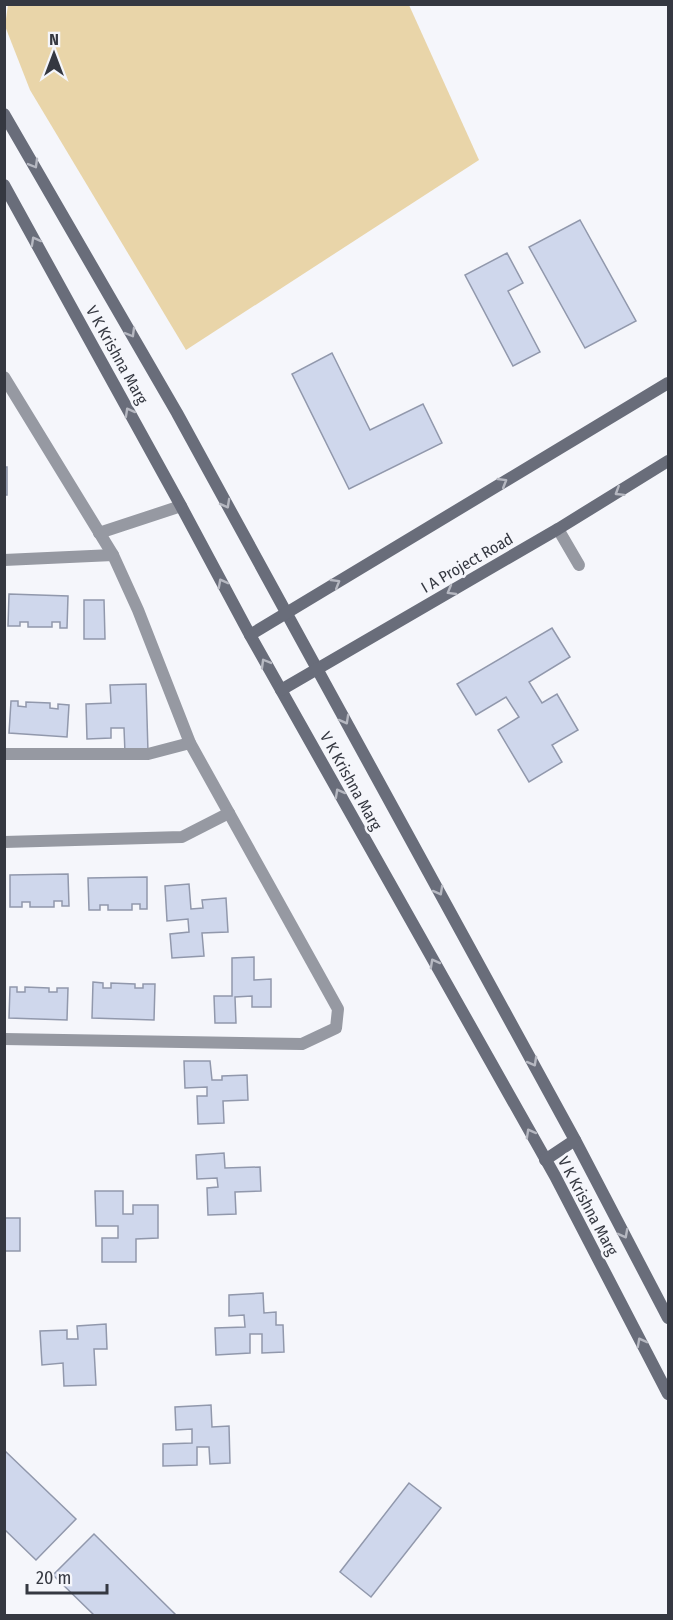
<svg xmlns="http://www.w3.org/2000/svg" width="673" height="1620" font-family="'Fira Sans Condensed',sans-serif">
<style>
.green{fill:#e9d5a9}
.building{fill:#cfd7ec;stroke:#9198ac;stroke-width:1.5}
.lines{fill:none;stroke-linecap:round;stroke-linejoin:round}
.street{stroke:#9699a2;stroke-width:12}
.secondary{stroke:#696d7a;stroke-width:12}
.oneway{stroke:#b6b8c1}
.labels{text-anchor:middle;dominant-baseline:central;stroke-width:5;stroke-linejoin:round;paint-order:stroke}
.street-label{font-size:16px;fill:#353841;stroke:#f5f6fb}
</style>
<rect width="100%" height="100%" fill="#f5f6fb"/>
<polygon class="green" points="8,5 409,5 479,160 186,350 30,90 5,26"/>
<g class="building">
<polygon points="580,220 636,321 585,348 529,247"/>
<polygon points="507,253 523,283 508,291 540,352 513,366 465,275"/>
<polygon points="332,353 370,430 423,404 442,443 349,489 292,374"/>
<rect x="4" y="467" width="3" height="28"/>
<polygon points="9,594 68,596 67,628 60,628 60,622 52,622 52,627 28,627 28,622 20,622 20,626 8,626"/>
<polygon points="84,600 104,600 105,639 84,639"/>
<polygon points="552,628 570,657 529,682 542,703 557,694 578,730 552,745 562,762 529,782 498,730 519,717 506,697 476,715 457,684"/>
<polygon points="146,684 148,752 125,753 124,728 111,728 111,738 87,739 86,704 111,703 110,685"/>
<polygon points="11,701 18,701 18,706 26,707 26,702 50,703 50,708 58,709 58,704 69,705 67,737 9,733"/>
<polygon points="68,874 69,906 62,906 62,901 54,901 54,907 30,907 30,902 22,902 22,907 10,907 10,875"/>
<polygon points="147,877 147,909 140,909 140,904 132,904 132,910 108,910 108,905 100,905 100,910 89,910 88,878"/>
<polygon points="189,884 191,909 203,908 202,900 226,898 228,932 202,933 204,956 172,958 170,934 189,932 188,919 167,921 165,886"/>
<polygon points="254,957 254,980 271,979 271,1007 252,1007 252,996 235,997 236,1023 215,1023 214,996 232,996 232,958"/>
<polygon points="93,982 103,983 103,988 111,988 111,983 135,984 135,988 143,988 143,984 155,984 154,1020 92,1018"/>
<polygon points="10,987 17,987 17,992 25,992 25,987 49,988 49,992 57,992 57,988 68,988 67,1020 9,1018"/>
<polygon points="184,1061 210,1061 212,1080 222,1080 222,1076 247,1075 248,1100 223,1101 224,1123 198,1124 197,1096 207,1096 207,1087 185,1088"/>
<polygon points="224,1153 225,1168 260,1167 261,1191 235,1192 236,1214 208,1215 207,1188 218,1187 217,1178 197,1179 196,1155"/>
<polygon points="95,1191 123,1191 123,1214 133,1214 133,1205 158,1205 158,1238 136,1239 136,1262 102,1262 102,1238 118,1238 118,1226 96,1226"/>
<rect x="4" y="1218" width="16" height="33"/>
<polygon points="263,1293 264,1313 276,1312 276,1325 283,1325 284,1352 262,1353 262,1334 250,1334 250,1353 216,1355 215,1328 245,1327 244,1315 229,1316 229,1295"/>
<polygon points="106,1324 107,1349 94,1349 96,1385 64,1386 63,1363 42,1365 40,1331 67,1330 67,1339 78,1339 77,1326"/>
<polygon points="211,1405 212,1427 229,1426 230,1463 210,1464 209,1447 197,1447 197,1465 163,1466 163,1444 192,1443 192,1429 176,1430 175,1407"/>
<polygon points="4,1450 76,1519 36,1560 4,1529"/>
<polygon points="409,1483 441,1508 371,1597 340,1572"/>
<polygon points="94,1534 177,1616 95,1616 53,1575"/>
</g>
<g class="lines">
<g class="street">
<polyline points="4,377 113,555 138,610 190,743 338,1009 336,1028 302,1044 4,1039"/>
<polyline points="558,529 579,565"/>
<polyline points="99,533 181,506"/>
<polyline points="4,560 113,555"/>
<polyline points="4,754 148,754 190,743"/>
<polyline points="4,842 182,837 229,813"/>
</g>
<g class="secondary">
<polyline points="4,114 177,413 575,1140 668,1318"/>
<polyline points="4,185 181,506 250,635 555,1176 668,1394"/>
<polyline points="250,635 668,383"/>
<polyline points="281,690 558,529 668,461"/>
<polyline points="545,1160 575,1140"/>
</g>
</g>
<defs><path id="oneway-chevron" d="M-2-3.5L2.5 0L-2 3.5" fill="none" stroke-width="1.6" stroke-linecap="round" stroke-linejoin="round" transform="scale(1.5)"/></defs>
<g class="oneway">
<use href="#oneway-chevron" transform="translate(34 164) rotate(60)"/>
<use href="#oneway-chevron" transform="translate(35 241) rotate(-119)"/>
<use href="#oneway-chevron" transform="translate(131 333) rotate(60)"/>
<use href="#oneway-chevron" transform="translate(129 412) rotate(-119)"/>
<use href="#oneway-chevron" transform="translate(503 482) rotate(-31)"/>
<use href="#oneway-chevron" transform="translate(619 492) rotate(148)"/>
<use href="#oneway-chevron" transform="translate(226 504) rotate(61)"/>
<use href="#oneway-chevron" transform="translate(222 583) rotate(-118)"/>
<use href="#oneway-chevron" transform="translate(336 583) rotate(-31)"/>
<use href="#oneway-chevron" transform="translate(451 591) rotate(150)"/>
<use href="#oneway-chevron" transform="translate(265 663) rotate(-120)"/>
<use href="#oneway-chevron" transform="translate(345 720) rotate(61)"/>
<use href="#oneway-chevron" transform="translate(339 793) rotate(-119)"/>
<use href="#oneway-chevron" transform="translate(439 891) rotate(61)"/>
<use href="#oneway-chevron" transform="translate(434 963) rotate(-119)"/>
<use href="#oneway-chevron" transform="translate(533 1062) rotate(61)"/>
<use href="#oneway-chevron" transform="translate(530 1133) rotate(-119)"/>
<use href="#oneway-chevron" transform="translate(624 1234) rotate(62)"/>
<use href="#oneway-chevron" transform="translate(641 1342) rotate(-118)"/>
</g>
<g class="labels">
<g class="street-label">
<text transform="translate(117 355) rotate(61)">V K Krishna Marg</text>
<text transform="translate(467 563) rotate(-30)">I A Project Road</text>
<text transform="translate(351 781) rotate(61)">V K Krishna Marg</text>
<text transform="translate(588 1206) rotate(62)">V K Krishna Marg</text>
</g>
</g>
<rect width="673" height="1620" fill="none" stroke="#353841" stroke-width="12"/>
<g transform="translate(54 54)" stroke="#f5f6fb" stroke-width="4.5" paint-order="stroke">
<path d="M0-4.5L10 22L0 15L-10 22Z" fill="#353841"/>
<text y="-9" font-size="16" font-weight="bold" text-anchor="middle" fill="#353841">N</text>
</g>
<path d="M27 1584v9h80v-9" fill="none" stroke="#353841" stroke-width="3"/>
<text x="36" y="1584" font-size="18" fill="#353841" stroke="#f5f6fb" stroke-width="4.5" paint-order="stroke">20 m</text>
</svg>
